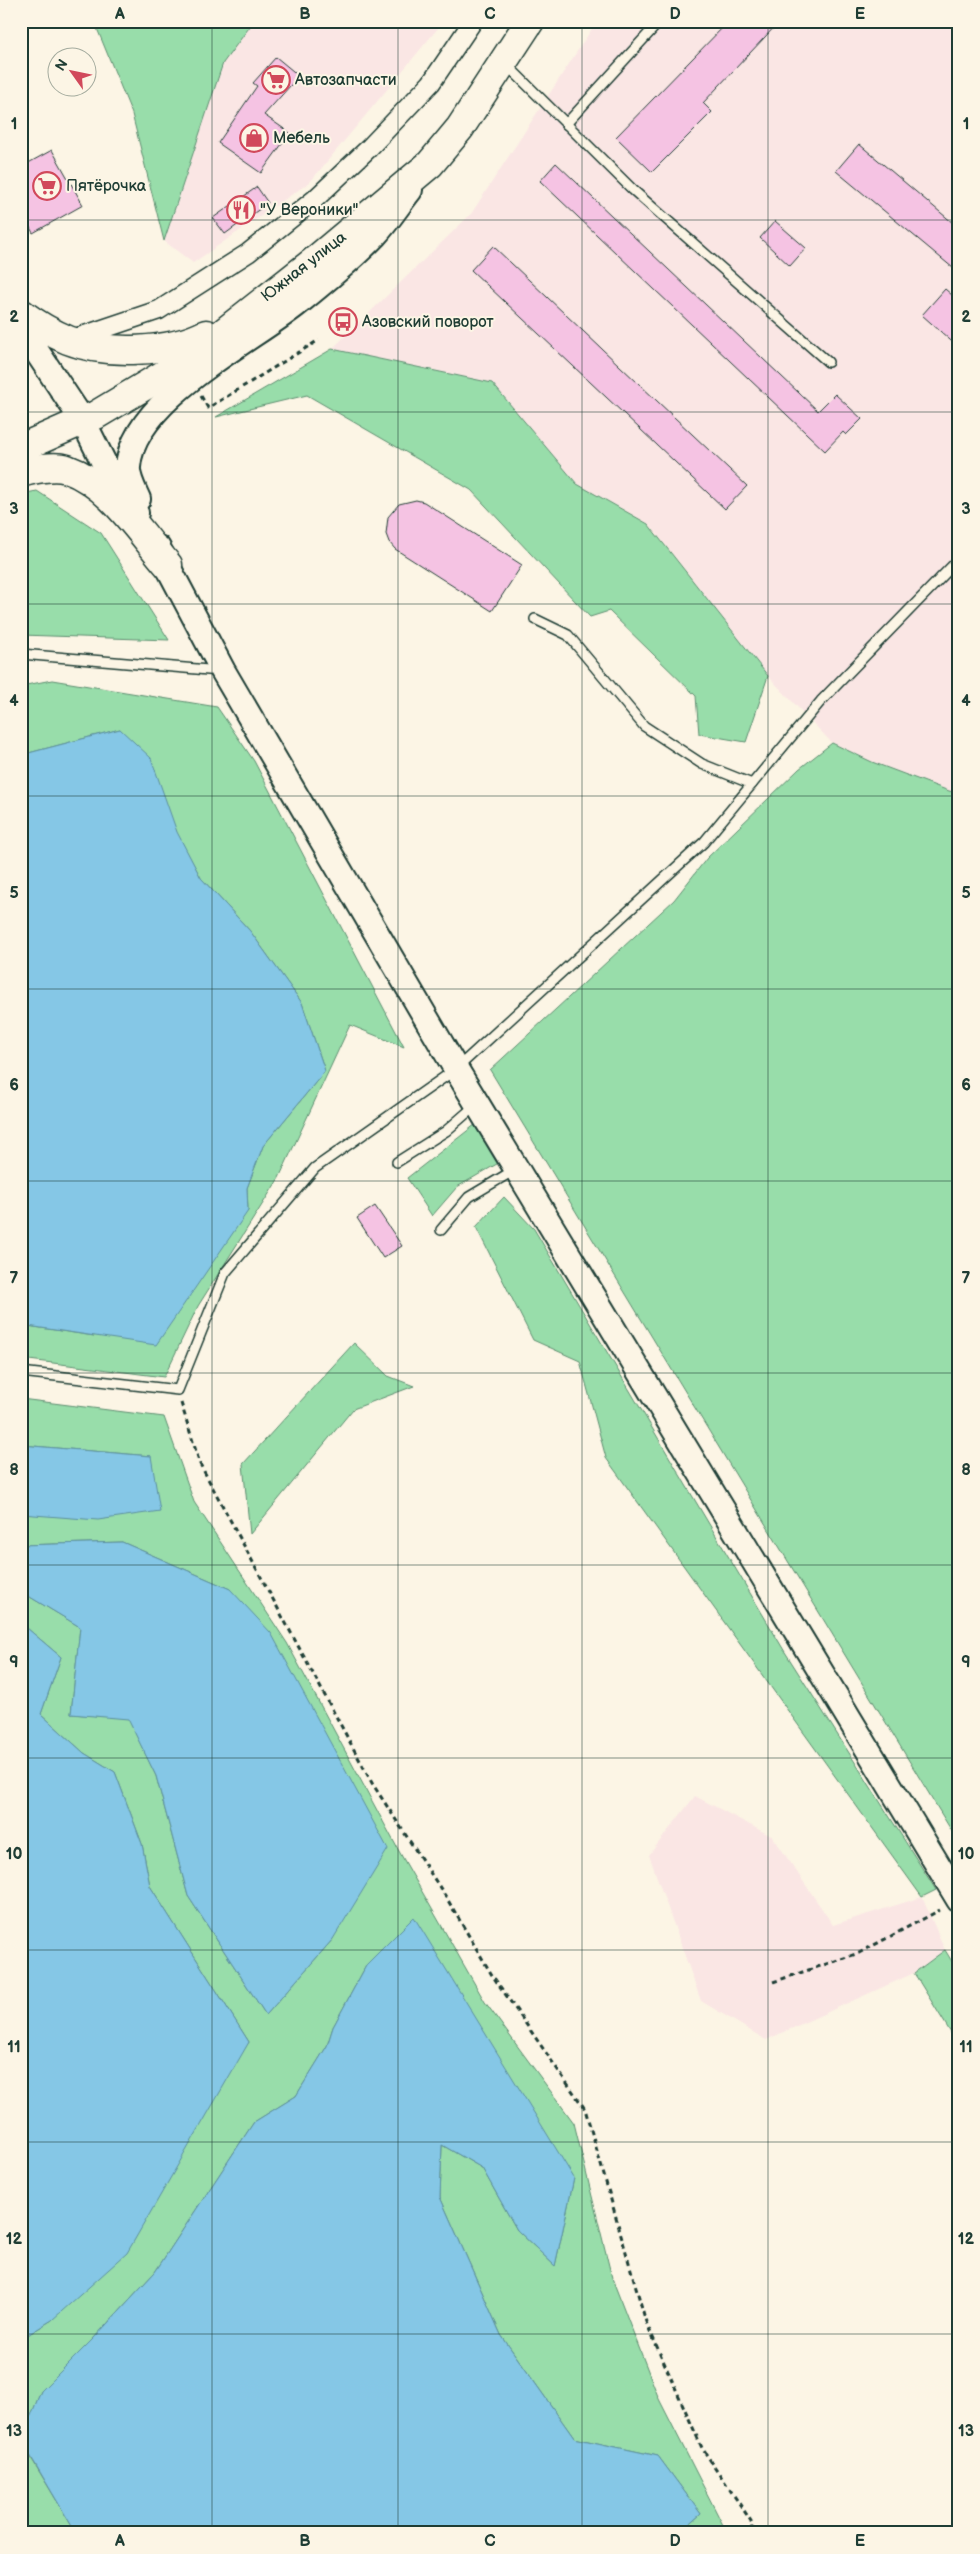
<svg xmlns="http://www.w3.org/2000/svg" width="980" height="2554" font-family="'Balsamiq Sans',sans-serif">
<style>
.built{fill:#fae6e4}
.green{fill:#98ddaa;stroke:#5c8d6f}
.water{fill:#85c7e6;stroke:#5c909f}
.building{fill:#f5c3e3;stroke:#1f3d34}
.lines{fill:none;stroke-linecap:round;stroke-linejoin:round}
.lane-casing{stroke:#1f3d34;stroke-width:12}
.street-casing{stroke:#1f3d34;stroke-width:21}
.secondary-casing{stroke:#1f3d34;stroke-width:28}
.highway-casing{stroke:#1f3d34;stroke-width:31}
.path{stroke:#1f3d34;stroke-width:3;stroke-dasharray:5 4;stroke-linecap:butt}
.lane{stroke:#fcf5e5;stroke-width:9}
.street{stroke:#fcf5e5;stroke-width:18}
.secondary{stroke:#fcf5e5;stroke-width:24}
.highway{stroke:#fcf5e5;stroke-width:28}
.grid{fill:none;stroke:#1f3d34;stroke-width:1;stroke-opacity:0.55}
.labels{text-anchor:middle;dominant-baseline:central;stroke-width:4;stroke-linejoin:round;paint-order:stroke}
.poi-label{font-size:16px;fill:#1f3d34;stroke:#fcf5e5;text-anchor:start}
.street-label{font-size:16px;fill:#1f3d34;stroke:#fcf5e5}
.neatline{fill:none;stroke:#1f3d34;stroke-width:2}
.grid-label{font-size:16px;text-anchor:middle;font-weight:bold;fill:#1f3d34}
</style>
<rect width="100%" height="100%" fill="#fcf5e5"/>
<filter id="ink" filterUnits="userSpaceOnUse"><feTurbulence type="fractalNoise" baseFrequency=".02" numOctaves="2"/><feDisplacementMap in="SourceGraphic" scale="10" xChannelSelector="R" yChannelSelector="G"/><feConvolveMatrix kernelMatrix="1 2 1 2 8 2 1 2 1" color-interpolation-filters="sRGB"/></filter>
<g filter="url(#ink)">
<g class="built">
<polygon points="254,21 444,21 310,182 193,263 164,241 223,63"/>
<polygon points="597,21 959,21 959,793 949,791 872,762 832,743 768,676 649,524 577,484 492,383 332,349 471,214"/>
<polygon points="695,1796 773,1837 833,1925 922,1897 945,1950 914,1973 766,2040 701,2001 649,1855"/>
</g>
<g class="green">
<polygon points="94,21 254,21 223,63 164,241 132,114"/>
<polygon points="332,349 492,383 577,484 648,524 768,676 746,742 699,734 696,696 609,611 590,617 471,490 307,395 216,417"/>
<polygon points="37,491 101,533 169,640 21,635 21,494"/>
<polygon points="52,680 217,707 254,761 404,1047 350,1025 279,1178 198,1306 164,1377 21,1359 21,1325 94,1336 248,1211 247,1188 263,1146 325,1071 302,1003 250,931 201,878 120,729 21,755 21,686"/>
<polygon points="832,743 872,762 949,791 959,793 959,1843 490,1070 674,900 707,858 799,769"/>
<polygon points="485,1117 509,1157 457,1187 432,1216 407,1178"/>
<polygon points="504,1197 534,1229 785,1652 936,1890 922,1897 606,1458 580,1361 533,1340 476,1227"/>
<polygon points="354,1343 388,1376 414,1386 353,1409 250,1534 243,1464"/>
<polygon points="21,1399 164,1417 194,1502 287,1643 400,1853 485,2002 574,2123 612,2278 659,2399 727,2533 679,2533 701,2514 658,2456 574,2438 501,2335 440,2197 442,2145 482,2168 517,2230 555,2266 574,2178 367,1964 333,2027 327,2046 296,2096 254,2122 155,2272 94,2338 41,2391 21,2441 76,2533 21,2533 21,2339 52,2320 249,2042 150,1886 142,1844 115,1772 84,1753 41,1714 61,1657 21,1623 21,1596 25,1594 80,1627 71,1714 128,1718 156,1776 188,1896 266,2015 333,1939 230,1589 122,1542 21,1545 21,1514 37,1514 151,1456 21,1445"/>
<polygon points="945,1950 959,1973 959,2046 914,1973"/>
</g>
<g class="water">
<polygon points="120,729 151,758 177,832 201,878 250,931 302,1003 325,1071 263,1146 247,1188 248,1211 156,1345 21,1325 21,755"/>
<polygon points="21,1445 151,1456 160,1511 98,1520 21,1514"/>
<polygon points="122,1542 230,1589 271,1633 388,1849 333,1939 266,2015 188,1896 156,1776 128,1719 71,1714 80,1627 25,1594 21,1596 21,1545"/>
<polygon points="21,1623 61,1657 41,1714 84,1753 115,1772 142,1844 150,1886 249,2042 127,2253 52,2320 21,2339"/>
<polygon points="414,1917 574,2178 555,2266 517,2230 482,2168 442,2145 440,2197 501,2335 574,2438 658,2456 701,2514 679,2533 76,2533 21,2440 41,2391 94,2338 155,2272 254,2122 296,2096 327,2046 333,2027 367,1964"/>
</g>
<g class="building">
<polygon points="729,21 780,21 703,103 712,112 652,172 616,137"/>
<polygon points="276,57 299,76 264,115 290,133 261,173 218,143 257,86 253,83"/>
<polygon points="859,144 959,228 959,273 836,171"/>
<polygon points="52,150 83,205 33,233 21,211 21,167"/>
<polygon points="556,163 818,411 835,394 862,419 846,435 843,432 825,451 540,181"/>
<polygon points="257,187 268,203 225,234 213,218"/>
<polygon points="775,221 806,248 790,266 760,238"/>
<polygon points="493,246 747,486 725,509 471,270"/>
<polygon points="945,289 959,301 959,348 922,315"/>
<polygon points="416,500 424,502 522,565 492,611 395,549 389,542 386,534 388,517 399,504"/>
<polygon points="375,1206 402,1246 383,1258 357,1218"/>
</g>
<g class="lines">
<defs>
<g id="lane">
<polyline points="506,64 633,190 828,362"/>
<polyline points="566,124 660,21"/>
<polyline points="535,619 568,635 644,726 702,764 752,784"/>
<polyline points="21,654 220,671"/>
<polyline points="397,1162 446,1131 477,1104"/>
<polyline points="441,1230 469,1197 516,1169"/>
<polyline points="21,1372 178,1390 225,1273 315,1168 456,1069 704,842 821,701 959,559"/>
</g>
<polyline id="street" points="70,340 159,310 248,253 315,199 368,149 431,83 473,21"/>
<g id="secondary">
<polyline points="21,328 83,421 105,465 136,513"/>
<path d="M138 499C134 490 127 477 128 467 132 400 251 341 298 303 324 282 352 259 375 235 388 221 398 205 410 190"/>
<polyline points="158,548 223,671 456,1069 959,1900"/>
</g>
<g id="highway">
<path d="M21 313C36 324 51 333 68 340 106 355 170 353 206 334"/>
<polyline points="21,448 96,415 168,372 214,340 313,262 430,164 460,128 530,21"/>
<path d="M21 473C32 469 55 465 67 469 110 484 139 532 168 565"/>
</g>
</defs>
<use href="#lane" class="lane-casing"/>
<use href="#street" class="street-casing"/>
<use href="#secondary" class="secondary-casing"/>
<use href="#highway" class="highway-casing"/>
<g class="path">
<polyline points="201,396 208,408 319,340"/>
<polyline points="181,1403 200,1464 372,1783 446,1897 492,1975 585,2109 646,2322 702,2448 751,2521 752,2533"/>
<polyline points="773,1982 859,1953 940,1910"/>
</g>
<use href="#lane" class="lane"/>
<use href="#street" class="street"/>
<use href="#secondary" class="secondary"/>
<use href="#highway" class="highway"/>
</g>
</g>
<path class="grid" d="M212 21V2533M398 21V2533M582 21V2533M768 21V2533M21 220H959M21 412H959M21 604H959M21 796H959M21 989H959M21 1181H959M21 1373H959M21 1565H959M21 1758H959M21 1950H959M21 2142H959M21 2334H959"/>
<defs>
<symbol id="supermarket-ring" viewBox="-11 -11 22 22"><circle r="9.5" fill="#fcf5e5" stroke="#d1495b" stroke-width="1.5"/><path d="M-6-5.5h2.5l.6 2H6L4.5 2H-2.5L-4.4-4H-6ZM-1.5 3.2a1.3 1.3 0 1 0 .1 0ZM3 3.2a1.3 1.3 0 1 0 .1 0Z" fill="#d1495b"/></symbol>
<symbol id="shop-ring" viewBox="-11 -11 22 22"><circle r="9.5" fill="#fcf5e5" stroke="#d1495b" stroke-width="1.5"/><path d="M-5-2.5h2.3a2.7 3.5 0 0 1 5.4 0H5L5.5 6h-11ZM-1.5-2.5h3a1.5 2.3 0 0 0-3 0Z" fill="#d1495b"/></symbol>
<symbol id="restaurant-ring" viewBox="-11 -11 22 22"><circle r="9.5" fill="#fcf5e5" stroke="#d1495b" stroke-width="1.5"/><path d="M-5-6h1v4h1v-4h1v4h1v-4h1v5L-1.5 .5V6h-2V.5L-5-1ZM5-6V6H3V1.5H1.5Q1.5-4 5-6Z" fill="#d1495b"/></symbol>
<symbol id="bus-ring" viewBox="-11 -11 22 22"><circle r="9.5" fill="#fcf5e5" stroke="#d1495b" stroke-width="1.5"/><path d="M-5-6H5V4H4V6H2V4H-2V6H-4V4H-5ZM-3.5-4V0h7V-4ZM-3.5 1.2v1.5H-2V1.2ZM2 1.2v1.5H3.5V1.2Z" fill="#d1495b"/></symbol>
</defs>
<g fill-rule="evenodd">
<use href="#supermarket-ring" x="260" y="64" width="32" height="32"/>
<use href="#shop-ring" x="238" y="122" width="32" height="32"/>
<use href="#supermarket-ring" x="31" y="170" width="32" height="32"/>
<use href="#restaurant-ring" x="225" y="194" width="32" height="32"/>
<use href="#bus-ring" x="327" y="306" width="32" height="32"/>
</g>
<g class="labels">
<g class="poi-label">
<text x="295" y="80">Автозапчасти</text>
<text x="273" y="138">Мебель</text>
<text x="66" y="186">Пятёрочка</text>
<text x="260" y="210">"У Вероники"</text>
<text x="362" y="322">Азовский поворот</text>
</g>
<g class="street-label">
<text transform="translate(304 267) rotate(-38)">Южная улица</text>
</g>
</g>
<rect width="980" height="2554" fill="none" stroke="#fcf5e5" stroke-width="55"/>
<g transform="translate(72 72) rotate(303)"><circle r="24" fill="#fcf5e5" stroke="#a4ab9e"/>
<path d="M0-4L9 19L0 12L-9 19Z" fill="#d1495b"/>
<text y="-8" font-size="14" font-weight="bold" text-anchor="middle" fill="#1f3d34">N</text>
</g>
<rect x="28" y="28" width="924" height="2498" class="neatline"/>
<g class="grid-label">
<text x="120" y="19">A</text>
<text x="305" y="19">B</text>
<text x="490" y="19">C</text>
<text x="675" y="19">D</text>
<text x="860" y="19">E</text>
<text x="14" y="129">1</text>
<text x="966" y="129">1</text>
<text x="14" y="322">2</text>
<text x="966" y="322">2</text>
<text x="14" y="514">3</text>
<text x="966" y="514">3</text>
<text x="14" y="706">4</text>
<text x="966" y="706">4</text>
<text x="14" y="898">5</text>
<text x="966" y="898">5</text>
<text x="14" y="1090">6</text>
<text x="966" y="1090">6</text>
<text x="14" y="1283">7</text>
<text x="966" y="1283">7</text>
<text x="14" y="1475">8</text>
<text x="966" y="1475">8</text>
<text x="14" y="1667">9</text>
<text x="966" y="1667">9</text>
<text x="14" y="1859">10</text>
<text x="966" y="1859">10</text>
<text x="14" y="2052">11</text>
<text x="966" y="2052">11</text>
<text x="14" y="2244">12</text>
<text x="966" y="2244">12</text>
<text x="14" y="2436">13</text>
<text x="966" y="2436">13</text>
<text x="120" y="2546">A</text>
<text x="305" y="2546">B</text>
<text x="490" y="2546">C</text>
<text x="675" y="2546">D</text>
<text x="860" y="2546">E</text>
</g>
</svg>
